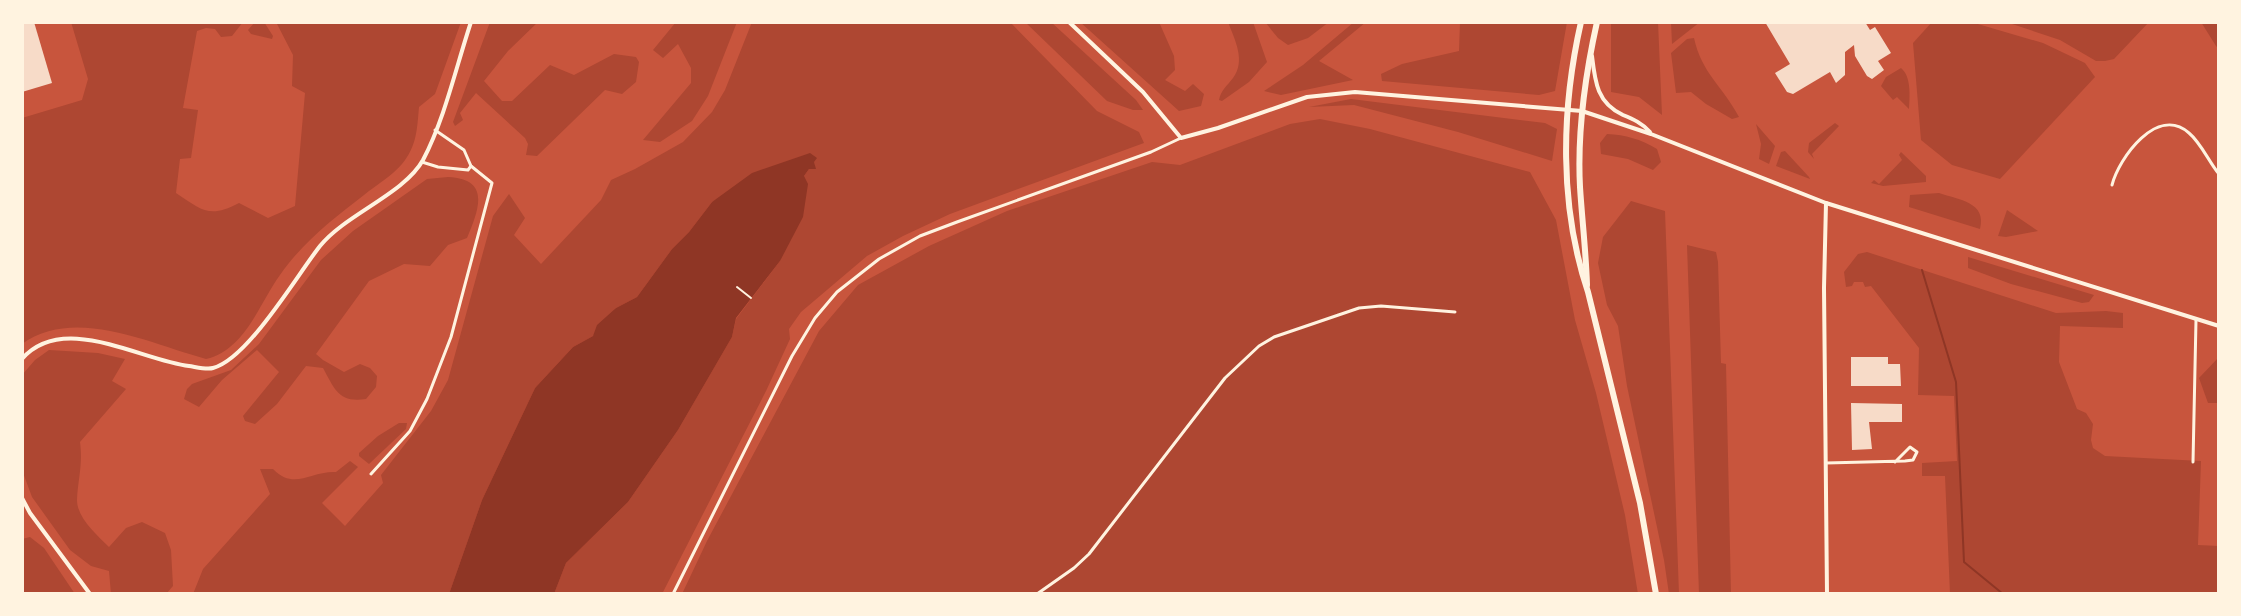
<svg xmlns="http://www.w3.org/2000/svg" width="2241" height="616" font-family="'Nunito Sans',sans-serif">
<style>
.green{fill:#ae4732}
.water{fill:#8f3625}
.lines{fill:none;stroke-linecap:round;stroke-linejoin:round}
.stream{stroke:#8f3625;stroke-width:2}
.building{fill:#f7dbc8}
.path{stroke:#fff3e0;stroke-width:2}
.minor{stroke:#fff3e0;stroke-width:3}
.tertiary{stroke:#fff3e0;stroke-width:4}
.trunk{stroke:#fff3e0;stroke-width:6}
</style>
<rect width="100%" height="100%" fill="#c8553d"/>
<g class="green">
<path d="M71 22H243L232 36 221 37 215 29 206 28 197 31 183 108 198 110 191 158 180 159 176 193C202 210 209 219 239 203L268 218 295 206 305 93 292 86 293 55 276 22H461L435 94 419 107C417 129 417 146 402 164 392 176 376 185 364 195 334 218 302 243 280 275 259 304 245 350 206 359 150 344 75 306 22 344V118L82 100 88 79Z"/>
<polygon points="255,22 264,22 273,36 272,39 251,34 248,30"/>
<polygon points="490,22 538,22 508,51 484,81 502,101 512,101 550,65 574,75 614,54 636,57 639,62 636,82 622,94 605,90 537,156 526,155 528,144 525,138 476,93 460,113 463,120 455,126 453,122"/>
<polygon points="676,22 737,22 708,96 692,121 660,142 643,140 691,83 691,68 678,44 663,58 653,50"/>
<path d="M752 22H1010L1097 111 1139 132 1144 143 950 214 903 236 867 256 801 312 789 329 790 339 766 391 662 594H554L566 563 628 502 678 430 732 337 736 319 780 261 804 176 809 169H815L814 162 712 202 689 232 672 249 637 297 616 308 593 336 573 347 535 388 482 500 449 594H193L203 569 270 494 260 469H273C295 491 309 471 336 472L350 461 358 467 322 503 345 526 383 483 381 475 431 411 448 380 493 216 509 194 525 218 514 235 541 264 601 200 611 180 635 169 683 142 712 112 725 90Z"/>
<polygon points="1025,22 1051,22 1136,100 1143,110 1133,110 1107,101"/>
<polygon points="1080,22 1159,22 1174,56 1175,70 1165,80 1185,91 1193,84 1204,94 1201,106 1179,111"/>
<path d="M1228 22H1253L1267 62 1249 82 1222 101 1219 100C1221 90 1227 86 1233 78 1246 61 1235 40 1228 22Z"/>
<polygon points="1265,22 1329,22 1308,38 1288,45 1278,38"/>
<polygon points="1354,22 1366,22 1319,61 1353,80 1281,95 1264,91 1303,65"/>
<polygon points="1460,22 1567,22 1555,91 1539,95 1382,81 1381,74 1402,64 1459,51"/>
<polygon points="1611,22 1658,22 1662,115 1639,97 1611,92"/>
<polygon points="1671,22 1700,22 1672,44"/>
<polygon points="1932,22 1971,22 2043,43 2085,63 2095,77 2000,179 1952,165 1921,140 1913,43"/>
<polygon points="2006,22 2149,22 2114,59 2105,61 2096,61 2060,40"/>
<polygon points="2201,22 2219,22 2219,49 2216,46"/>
<path d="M1694 38C1702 74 1722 85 1739 117L1732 119 1706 104 1691 92 1676 93 1671 53 1687 39Z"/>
<path d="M1901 68C1911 76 1910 95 1909 109L1897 97 1893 100 1881 86 1886 77Z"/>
<polygon points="1351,99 1545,123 1557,129 1552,161 1458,132 1354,105 1309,107"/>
<polygon points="1320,119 1370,129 1530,172 1556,220 1575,320 1596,393 1625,515 1638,594 682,594 707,541 819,331 858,285 929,246 1007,211 1152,162 1180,165 1290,124"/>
<polygon points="1835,123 1839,126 1812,154 1814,159 1808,152 1809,143"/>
<polygon points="1756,124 1775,146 1769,164 1759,159 1761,144"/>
<path d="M1607 134C1626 135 1640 139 1657 149L1661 162 1653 170 1628 159 1601 154 1600 143Z"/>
<polygon points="1785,151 1809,177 1810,179 1776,166 1781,152"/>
<polygon points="1901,152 1926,176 1926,182 1883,186 1871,183 1874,180 1879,184 1902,160 1899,155"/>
<path d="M448 177C491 179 479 209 467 238L448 245 430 266 404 264 369 281 316 354 323 360 344 372 360 364 370 368 377 376 376 387 366 399C339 403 335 390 323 368L306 366 277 404 255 424 245 421 243 416 279 372 257 350 222 380 199 407 184 399 187 389 192 384 231 370 259 344 321 260 353 231 427 179Z"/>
<path d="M1939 193C1959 200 1987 202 1980 229L1909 207 1910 195Z"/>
<polygon points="1631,201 1665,211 1679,594 1669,594 1664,560 1627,386 1618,326 1607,305 1598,263 1603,237"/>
<polygon points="2007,210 2038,231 2006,237 1998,236"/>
<polygon points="1687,245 1716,252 1718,262 1721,363 1726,364 1731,594 1699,594"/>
<polygon points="1867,252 2056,313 2106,311 2123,313 2123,328 2060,326 2059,362 2077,409 2086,413 2093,424 2091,440 2093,448 2105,456 2201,461 2198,545 2219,546 2219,594 1950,594 1945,476 1922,476 1922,463 1957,461 1954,396 1918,395 1919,348 1871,286 1865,287 1863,282 1854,282 1852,286 1846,287 1844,272 1858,254"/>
<polygon points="1968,257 2094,295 2089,302 2082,303 2011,284 1968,268"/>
<path d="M49 350 98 353 125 359 112 381 126 389 80 442C83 465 78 478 77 500 77 518 97 535 109 547L126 528 142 522 165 533 171 550 173 586 166 594H111L109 571 91 566 70 550 32 497 22 470V375L35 360Z"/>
<polygon points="2219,357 2219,403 2208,403 2199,378"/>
<polygon points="399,423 407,423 406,429 369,464 359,456 359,453 378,436"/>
<polygon points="30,537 44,548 75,594 22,594 22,539"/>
</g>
<polygon class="water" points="810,153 817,158 814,162 816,169 809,169 804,176 808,184 803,217 780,261 736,318 732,337 678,430 628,502 566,563 554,594 449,594 482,500 535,388 573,347 593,336 597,325 616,308 637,297 672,249 689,232 712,202 752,173"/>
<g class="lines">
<polyline class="stream" points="1922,270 1956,382 1964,562 2003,594"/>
</g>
<g class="building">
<polygon points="22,22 34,22 52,83 22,92"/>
<polygon points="1765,22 1865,22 1870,30 1875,27 1891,53 1878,61 1884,70 1872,79 1867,76 1855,56 1854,45 1845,52 1845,75 1836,83 1830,72 1793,94 1787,92 1775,73 1790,64"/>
<polygon points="1851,357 1888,357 1888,364 1900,364 1901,386 1851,386"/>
<polygon points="1851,403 1902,404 1902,422 1869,422 1872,449 1852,450"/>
</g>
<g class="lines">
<polyline class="path" points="737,287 751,298"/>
<g class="minor">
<polyline points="422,162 438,167 468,170 471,166"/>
<path d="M2112 185C2119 158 2157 105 2189 133 2201 143 2209 162 2219 174"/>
<polyline points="2193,462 2196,320"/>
<polyline points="1826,463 1905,461 1913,460 1917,452 1910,447 1895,462"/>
<polyline points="371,474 410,431 427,399 451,337 492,183 471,166 464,150 435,130"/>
<polyline points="673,594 792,356 815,318 837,292 879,259 920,236 957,222 1151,152 1181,138"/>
<polyline points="1037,594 1074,568 1089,554 1225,378 1259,346 1274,337 1359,308 1381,306 1455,312"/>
</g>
<g class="tertiary">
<polyline points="1069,22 1143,92 1181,138 1218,128 1307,97 1355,92 1582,111 1651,134 1826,203 2219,326"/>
<path d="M1592 56C1595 82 1597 103 1623 115 1633 119 1642 123 1650 132"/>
<polyline points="1826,203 1824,288 1827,594"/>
<path d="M22 359C63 312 140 360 189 366 196 367 207 370 213 368 248 359 297 275 320 246 346 214 404 194 423 160 445 118 456 67 471 22"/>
<polyline points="22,498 30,513 90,594"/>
</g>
<g class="trunk">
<path d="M1581 22C1561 110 1559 206 1588 292L1640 503 1656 594"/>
<path d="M1587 285C1586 252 1582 219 1580 187 1577 131 1585 76 1597 22"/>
</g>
</g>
<rect width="2241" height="616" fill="none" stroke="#fff3e0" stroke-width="48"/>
</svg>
